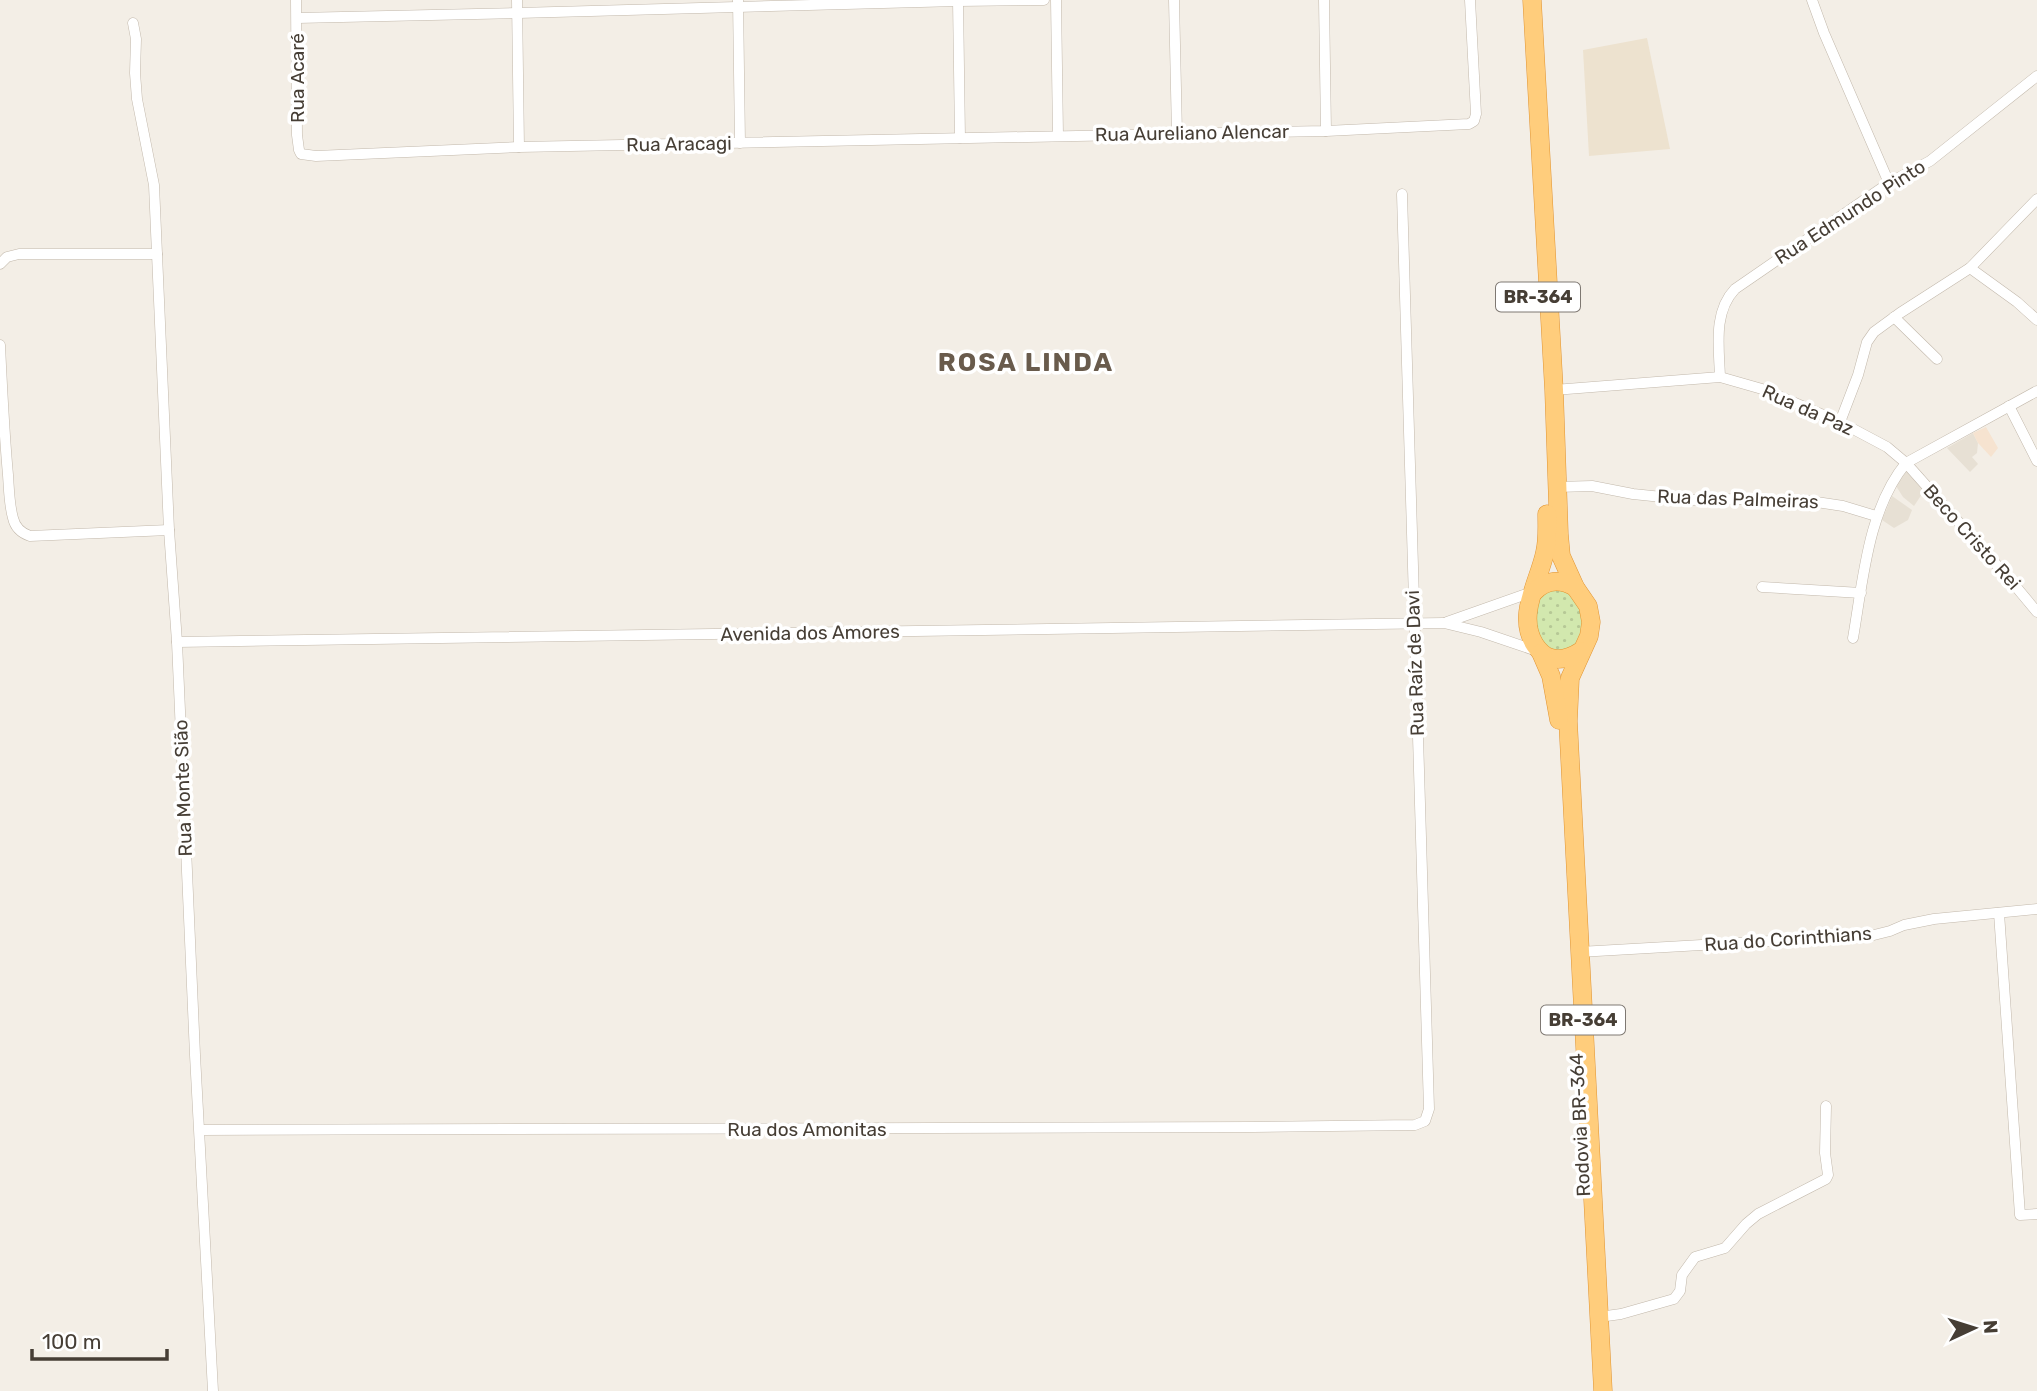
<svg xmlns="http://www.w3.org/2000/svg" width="2037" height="1391" font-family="Rubik,sans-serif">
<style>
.residential{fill:#e7e0d4}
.commercial{fill:#f6e3d0}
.education{fill:#ede2cf}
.grass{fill:url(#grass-dots)}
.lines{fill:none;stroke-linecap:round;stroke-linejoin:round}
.minor-casing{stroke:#c2b8ab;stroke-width:11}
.trunk-casing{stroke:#e09433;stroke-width:19}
.minor{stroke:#fff;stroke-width:10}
.trunk{stroke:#ffcd7c;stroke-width:18}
.labels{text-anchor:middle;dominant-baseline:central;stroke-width:7;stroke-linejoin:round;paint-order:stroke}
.shield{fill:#fff;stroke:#7e7872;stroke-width:2}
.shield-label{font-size:18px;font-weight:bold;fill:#463e35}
.street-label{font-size:19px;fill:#463e35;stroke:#fff}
.district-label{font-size:26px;font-weight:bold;letter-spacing:2px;fill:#695b4c;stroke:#fff}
</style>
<defs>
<pattern id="grass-dots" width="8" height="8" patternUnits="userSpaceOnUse" patternTransform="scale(1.75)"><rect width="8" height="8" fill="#d2e8ae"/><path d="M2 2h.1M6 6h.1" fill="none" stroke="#b6c896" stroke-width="1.8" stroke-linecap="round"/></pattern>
</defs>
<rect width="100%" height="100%" fill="#f3eee6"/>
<g class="residential">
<polygon points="1973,433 1978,443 1977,453 1972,457 1978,464 1970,472 1947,448"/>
<polygon points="1906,471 1924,491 1914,506 1903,497 1896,486"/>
<polygon points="1892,496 1912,510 1908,520 1894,528 1882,520"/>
</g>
<polygon class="commercial" points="1986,427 1998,448 1991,457 1978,443 1973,433"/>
<polygon class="education" points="1647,38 1670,149 1589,156 1583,50"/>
<polygon class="grass" points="1560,586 1577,596 1584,628 1576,645 1556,653 1541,645 1531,604 1537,593"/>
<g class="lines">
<defs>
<g id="minor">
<polyline points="296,0 297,135 299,150 301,154 316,156 519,147 1326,131 1469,124 1474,121 1476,114 1470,0"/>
<polyline points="517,0 519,147"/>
<polyline points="738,0 740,143"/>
<polyline points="958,0 960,138"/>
<polyline points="1056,0 1058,135"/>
<polyline points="1174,0 1177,134"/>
<polyline points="1324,0 1326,131"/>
<polyline points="1812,0 1824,33 1889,183"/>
<polyline points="297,18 518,13 958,1 1044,0"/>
<polyline points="133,23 136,39 135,73 137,99 154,185 169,530 177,642 195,1055 213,1391"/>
<polyline points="0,264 7,257 19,254 157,254"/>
<polyline points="1970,268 2017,302 2037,320"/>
<polyline points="1894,317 1937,359"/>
<path d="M0 345C2 388 4 431 8 475 9 488 9 504 13 518 15 527 21 533 30 536L169 530"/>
<path d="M1720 377C1719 347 1713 312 1735 289L1889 183 1930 161 2037 76"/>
<polyline points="1554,390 1720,377 1762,389 1840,422 1887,447 1906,463 2037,391"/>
<polyline points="2009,406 2037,461"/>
<polyline points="1840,422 1858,375 1867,342 1874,332 1900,313 1970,268 2037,199"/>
<polyline points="1557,487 1592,486 1633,494 1691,500 1738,499 1788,502 1803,500 1843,506 1876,516"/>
<polyline points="1762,587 1861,593"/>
<polyline points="1447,622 1532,592"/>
<path d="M1853 638C1863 580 1868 509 1906 463L2012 582 2037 612"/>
<polyline points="177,642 1444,623 1481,632 1537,651"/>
<polyline points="1999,913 2020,1215 2037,1214"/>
<polyline points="1579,952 1874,935 1890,931 1904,925 1934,919 2037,909"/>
<polyline points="200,1130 1253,1127 1415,1125 1425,1121 1429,1109 1402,194"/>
<polyline points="1599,1317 1621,1314 1674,1299 1680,1291 1682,1275 1695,1257 1725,1248 1746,1224 1758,1214 1826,1179 1828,1175 1825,1153 1826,1106"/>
</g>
<g id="trunk">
<polyline points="1532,0 1554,390 1559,534 1561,556 1575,587 1588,606 1591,622 1589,636 1570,678 1568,721 1603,1391"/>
<path d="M1547 514C1547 527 1548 539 1545 552 1539 582 1516 615 1535 645 1539 651 1544 656 1551 658 1562 661 1572 657 1581 651"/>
<path d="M1534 592C1546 579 1561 579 1575 587"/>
<polyline points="1541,653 1551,676 1559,720"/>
</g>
</defs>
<use href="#minor" class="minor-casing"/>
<use href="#trunk" class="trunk-casing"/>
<use href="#minor" class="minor"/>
<use href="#trunk" class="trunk"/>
</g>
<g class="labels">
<g class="shield">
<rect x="1496" y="282.5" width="84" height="29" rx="5"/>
<rect x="1541" y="1005.5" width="84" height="29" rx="5"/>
</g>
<g class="shield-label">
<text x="1538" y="297">BR-364</text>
<text x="1583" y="1020">BR-364</text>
</g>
<g class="street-label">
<text transform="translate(297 78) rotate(-90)">Rua Acaré</text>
<text transform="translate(1192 133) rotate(-1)">Rua Aureliano Alencar</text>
<text transform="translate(679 144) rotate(-1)">Rua Aracagi</text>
<text transform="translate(1850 212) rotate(-33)">Rua Edmundo Pinto</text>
<text transform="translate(1808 410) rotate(24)">Rua da Paz</text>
<text transform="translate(1738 499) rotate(2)">Rua das Palmeiras</text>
<text transform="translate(1972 537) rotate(48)">Beco Cristo Rei</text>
<text transform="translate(810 633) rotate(-1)">Avenida dos Amores</text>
<text transform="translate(1415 663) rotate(-92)">Rua Raíz de Davi</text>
<text transform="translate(183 788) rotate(-92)">Rua Monte Sião</text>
<text transform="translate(1788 939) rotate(-4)">Rua do Corinthians</text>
<text transform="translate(1580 1125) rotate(-93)">Rodovia BR-364</text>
<text x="807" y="1129">Rua dos Amonitas</text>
</g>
<g class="district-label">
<text x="1026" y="362">ROSA LINDA</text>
</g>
</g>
<g transform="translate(1974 1328) rotate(86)" stroke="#ffffff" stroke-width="5" paint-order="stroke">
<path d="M0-5L12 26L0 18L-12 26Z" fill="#463e35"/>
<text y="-10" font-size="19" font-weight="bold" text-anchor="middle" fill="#463e35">N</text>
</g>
<path d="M32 1349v10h135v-10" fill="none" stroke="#463e35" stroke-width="3.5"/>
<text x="42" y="1349" font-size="21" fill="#463e35" stroke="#ffffff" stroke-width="5" paint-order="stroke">100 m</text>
</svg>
